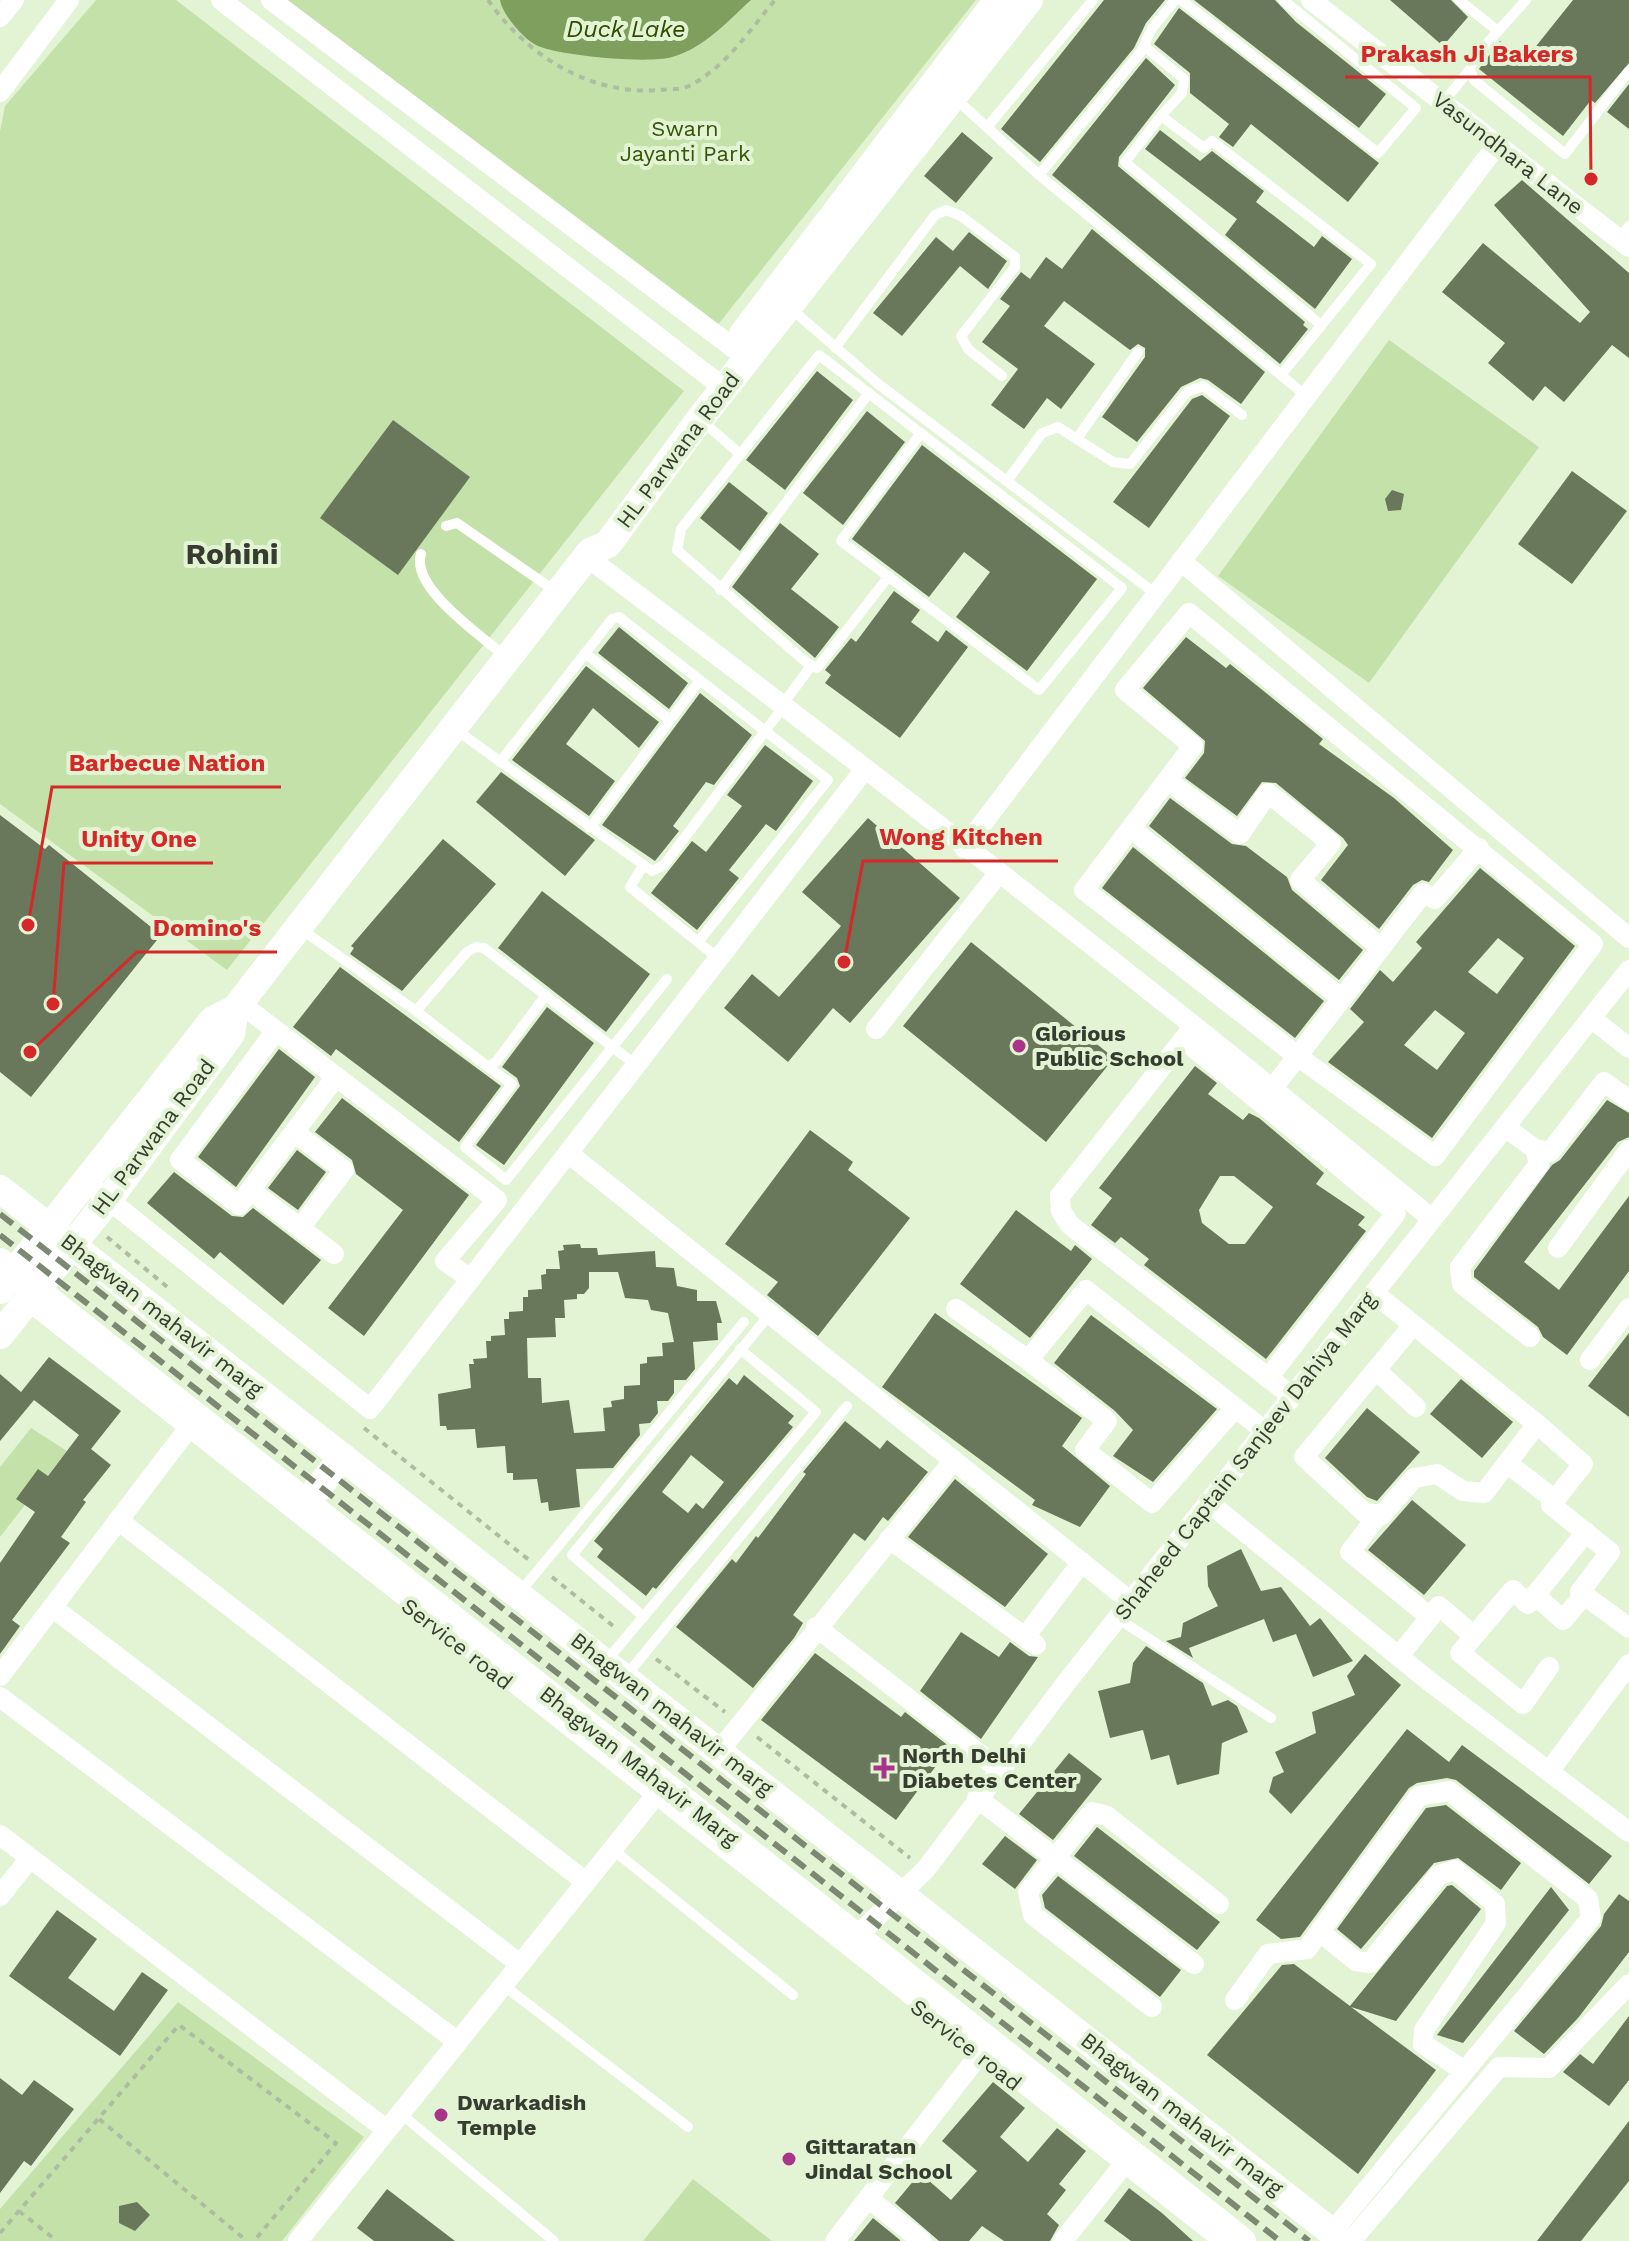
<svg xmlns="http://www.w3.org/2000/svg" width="1629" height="2241" font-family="'Work Sans',sans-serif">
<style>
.green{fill:#c5e1aa}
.water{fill:#7e9f5d}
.building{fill:#69775b;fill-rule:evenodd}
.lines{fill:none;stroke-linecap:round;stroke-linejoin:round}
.path{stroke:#aebca2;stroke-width:4;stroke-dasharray:6 6;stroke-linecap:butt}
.lane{stroke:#fff;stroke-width:10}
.street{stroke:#fff;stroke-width:20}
.secondary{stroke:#fff;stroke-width:28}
.rail{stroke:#7d8873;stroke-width:6;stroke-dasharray:16 8;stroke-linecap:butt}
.poi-dot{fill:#aa348b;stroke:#e3f4d4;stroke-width:3}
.labels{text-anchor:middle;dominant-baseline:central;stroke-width:8;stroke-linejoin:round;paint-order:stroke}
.park-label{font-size:22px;fill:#37540a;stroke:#e3f4d4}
.street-label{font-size:22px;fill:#363c30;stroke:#e3f4d4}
.poi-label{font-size:22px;font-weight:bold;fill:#363c30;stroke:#e3f4d4;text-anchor:start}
.water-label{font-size:24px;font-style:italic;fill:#2e4b00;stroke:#e3f4d4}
.district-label{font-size:30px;font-weight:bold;fill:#363c30;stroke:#e3f4d4}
.leader{fill:none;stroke:#d62828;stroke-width:3}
.callout-dot{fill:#d62828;stroke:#e3f4d4;stroke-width:3}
.callout-label{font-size:24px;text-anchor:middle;font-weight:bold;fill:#d62828;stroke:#e3f4d4;stroke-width:8;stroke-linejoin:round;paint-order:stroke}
</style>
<rect width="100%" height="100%" fill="#e3f4d4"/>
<g class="green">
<polygon points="96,0 176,0 684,391 227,970 0,804 0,131 5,106"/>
<polygon points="274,0 976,0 709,336"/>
<polygon points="1389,340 1539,447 1369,683 1218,576"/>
<polygon points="31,1428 67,1451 0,1537 0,1467"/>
<polygon points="178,2002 364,2137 282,2241 0,2241 0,2209"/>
<polygon points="693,2179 772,2241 643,2241"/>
</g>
<path class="water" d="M500 0H751C729 20 703 49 672 57 648 64 562 56 538 46 525 41 502 14 500 0Z"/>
<g class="building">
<polygon points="1104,0 1165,0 1146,23 1134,48 1040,162 1001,129"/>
<polygon points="1194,0 1275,0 1296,22 1386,94 1359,128"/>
<polygon points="1390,0 1451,0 1468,17 1443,46"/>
<polygon points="1573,0 1629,0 1629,63 1595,103 1591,100 1563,136 1479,69 1500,41 1525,60"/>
<polygon points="1179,8 1379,163 1348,202 1251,124 1233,147 1219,137 1229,124 1190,93 1190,73 1154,44"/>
<polygon points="1146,58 1175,85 1119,157 1118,166 1305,322 1303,325 1308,329 1280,364 1052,175"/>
<polygon points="1629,84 1629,129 1607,112"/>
<polygon points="1160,130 1200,161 1212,151 1264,191 1256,202 1314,247 1322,236 1352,259 1315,309 1225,235 1237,219 1145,149"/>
<polygon points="962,132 993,158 956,203 924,176"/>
<polygon points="1522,180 1629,273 1629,358 1612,345 1564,402 1545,386 1533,401 1488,363 1505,343 1442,292 1483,243 1580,323 1590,312 1494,205"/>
<polygon points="1092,229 1265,372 1241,404 1208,380 1200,378 1181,387 1137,442 1102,417 1145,357 1145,348 1138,344 1130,350 1064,301 1044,326 1095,364 1061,409 1047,398 1024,429 991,405 1018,369 982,342 1010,306 1000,299 1021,272 1030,279 1046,257 1062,269"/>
<polygon points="969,232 1007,261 988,289 960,266 902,336 873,313 936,237 953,251"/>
<polygon points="817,371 853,400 785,490 746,460"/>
<polygon points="1202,395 1230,416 1149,528 1113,502 1192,399"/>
<polygon points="867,411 905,442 843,525 803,493"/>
<polygon points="393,420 470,477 398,575 320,518"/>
<polygon points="922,445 1097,579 1027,671 956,617 990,572 964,552 929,597 852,539"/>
<polygon points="1572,471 1627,511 1572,584 1518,544"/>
<polygon points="729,482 768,513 740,551 700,518"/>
<polygon points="1392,490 1404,494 1401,510 1388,511 1385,499"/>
<polygon points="780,523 819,554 791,589 839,627 815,658 732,587"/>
<polygon points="894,591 920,610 911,622 938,642 946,630 968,647 900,738 825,683 831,675 825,670 851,638 856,642"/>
<polygon points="619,627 688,683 669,709 598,653"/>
<polygon points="1186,637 1226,668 1230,664 1323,739 1319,744 1394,798 1453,850 1429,882 1422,880 1413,885 1379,929 1321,880 1348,845 1343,838 1276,783 1262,782 1237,816 1185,778 1204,753 1205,741 1143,688"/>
<polygon points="586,666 659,722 639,748 593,708 566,744 615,781 589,816 512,760"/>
<polygon points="700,693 752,735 714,785 706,782 673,826 679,831 655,861 602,825"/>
<polygon points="765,745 813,781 776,831 766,824 729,870 739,878 697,930 651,893 692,841 706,852 742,806 727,795"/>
<polygon points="501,772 595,840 565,876 476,802"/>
<polygon points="1170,798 1232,844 1246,846 1287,877 1292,890 1363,950 1339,980 1149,826"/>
<polygon points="0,815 45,849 49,845 161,935 31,1097 0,1072"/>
<polygon points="868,818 960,898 850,1023 833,1008 788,1062 724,1008 752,974 779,997 841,926 802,892"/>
<polygon points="443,839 496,884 402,991 350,954 354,948 351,946"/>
<polygon points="1133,847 1324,1001 1295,1038 1102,888"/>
<path d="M1480 868 1575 946 1432 1138 1328 1062 1364 1022 1350 1009 1380 970 1393 982 1422 948 1416 942ZM1498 938 1524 958 1497 994 1468 972ZM1435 1010 1465 1033 1437 1070 1404 1045Z"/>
<polygon points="542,891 650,974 606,1032 498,948"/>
<polygon points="971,942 1114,1058 1046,1142 903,1026"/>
<polygon points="340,967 501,1086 459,1142 336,1049 331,1056 293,1027"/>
<polygon points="547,1007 594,1043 504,1165 476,1145 520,1086 517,1078 502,1067"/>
<polygon points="279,1049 315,1077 236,1187 198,1157"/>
<path d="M1195 1066 1217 1083 1208 1094 1243 1120 1249 1113 1259 1118 1324 1173 1316 1184 1365 1217 1358 1225 1366 1231 1266 1359 1144 1265 1149 1259 1121 1237 1115 1243 1091 1225 1112 1198 1099 1188ZM1220 1176H1234L1273 1207 1245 1244H1229L1202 1223 1199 1210Z"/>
<polygon points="342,1098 469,1195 364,1336 328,1308 403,1210 356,1174 352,1160 315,1132"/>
<polygon points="1607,1100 1629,1113 1629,1137 1618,1142 1524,1262 1559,1290 1629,1196 1629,1271 1567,1355 1543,1337 1538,1327 1474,1277 1474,1271 1552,1165 1560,1160"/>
<polygon points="810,1130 853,1162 848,1170 910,1218 818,1336 767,1295 778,1282 725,1244"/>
<polygon points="297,1150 326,1172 298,1210 268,1188"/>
<polygon points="174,1172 232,1216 243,1217 253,1208 321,1260 283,1305 220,1252 214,1259 147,1203"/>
<polygon points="1016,1210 1071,1251 1075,1245 1092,1259 1030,1338 960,1284"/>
<path d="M580 1244 581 1248H597L598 1255 655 1251 656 1267 674 1268 677 1286 697 1290V1301H716L722 1323H717L718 1340 693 1342 695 1369 686 1380H674V1393L668 1401H657L658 1413 650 1423 639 1424 640 1435 613 1468 576 1469 580 1507 549 1511 548 1502 541 1503 537 1479 513 1480V1473H507L505 1446 477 1448 475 1429 447 1430 446 1426H440L438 1394 471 1388 469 1364H474L473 1359 487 1358 486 1341H491V1336L505 1335 504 1319H509V1312L523 1311V1297H528V1290L542 1289 541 1275 546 1274V1269H560L558 1251 564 1250 563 1245ZM589 1272H618L625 1298 648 1300 651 1310 668 1313 674 1342 662 1343 663 1356 647 1357V1363L640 1364V1385L624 1386V1399L611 1401 612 1407 603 1408 605 1431 574 1433 569 1400 542 1403 541 1378H528L527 1338 556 1337 555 1318H565L564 1300 577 1299V1294H584L589 1288Z"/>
<polygon points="935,1313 1082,1418 1062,1446 1110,1486 1080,1527 1032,1505 1035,1500 882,1387"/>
<polygon points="1091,1315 1217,1409 1153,1482 1113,1456 1133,1430 1115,1411 1054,1363"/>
<polygon points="1629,1333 1629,1417 1588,1386"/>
<polygon points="49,1357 121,1411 91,1449 111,1465 83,1500 86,1502 61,1537 70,1543 12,1620 20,1626 0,1654 0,1563 35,1512 16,1499 38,1469 48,1476 79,1435 34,1400 0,1441 0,1374 21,1392"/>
<path d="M744 1375 794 1416 788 1423 793 1427 656 1589 653 1587 646 1596 597 1557 603 1549 594 1541 729 1378 737 1385ZM691 1455 724 1482 703 1509 696 1503 688 1513 662 1492Z"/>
<polygon points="1461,1379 1513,1422 1482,1458 1430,1414"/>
<polygon points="1367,1408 1420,1452 1377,1501 1367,1497 1325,1458"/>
<polygon points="845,1421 880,1449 887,1440 928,1472 888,1521 883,1517 865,1541 854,1533 793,1615 803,1623 794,1638 753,1688 676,1627 732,1559 736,1563 756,1536 758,1538 806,1474 803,1472"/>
<polygon points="955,1479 1048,1554 1005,1607 908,1537"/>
<polygon points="1412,1500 1466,1545 1424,1595 1368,1550"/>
<polygon points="1241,1549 1261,1591 1281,1587 1310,1626 1320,1618 1353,1661 1313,1677 1296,1634 1273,1642 1264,1619 1189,1648 1193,1658 1166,1641 1181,1637 1183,1623 1218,1606 1208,1586 1207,1566"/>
<polygon points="961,1632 999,1657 1010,1642 1029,1656 1038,1657 981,1739 920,1691"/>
<polygon points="1146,1646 1203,1683 1212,1706 1228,1700 1237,1706 1248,1732 1222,1743 1219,1774 1177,1785 1169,1755 1151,1760 1143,1730 1110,1738 1098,1691 1130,1683 1133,1663"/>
<polygon points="815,1653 901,1717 905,1712 950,1747 896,1820 761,1720"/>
<polygon points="1365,1654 1401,1685 1291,1814 1269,1792 1273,1777 1284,1772 1275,1752 1316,1733 1312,1712 1355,1695 1347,1676"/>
<polygon points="1407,1729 1449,1762 1462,1745 1612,1856 1589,1884 1456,1780 1447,1778 1417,1783 1409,1788 1300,1937 1281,1939 1256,1920"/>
<polygon points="1069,1753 1102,1779 1053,1840 1019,1814"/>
<polygon points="1446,1805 1521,1863 1501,1890 1458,1858 1434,1863 1361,1949 1337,1929 1426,1808"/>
<polygon points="1097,1827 1220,1922 1197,1950 1074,1856"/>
<polygon points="1005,1836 1037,1860 1015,1889 982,1864"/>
<polygon points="1058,1876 1181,1970 1160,1997 1045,1908 1042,1895"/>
<polygon points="1452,1885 1481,1909 1396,2021 1351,2007 1436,2070 1358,2174 1207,2055 1282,1965 1294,1964 1350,2006 1447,1886"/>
<polygon points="1551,1887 1569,1910 1463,2043 1437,2035"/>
<polygon points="1619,1894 1629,1901 1629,1952 1578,2018 1544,2054 1514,2031 1601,1926 1604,1914"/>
<polygon points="57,1910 97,1939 68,1978 114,2011 142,1972 168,1990 120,2056 9,1976"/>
<polygon points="1629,2016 1629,2080 1609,2106 1563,2072 1580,2054 1593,2064"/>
<polygon points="0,2078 22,2095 34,2080 74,2109 31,2166 24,2161 0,2193"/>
<polygon points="993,2082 1025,2108 1000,2137 1028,2162 1057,2128 1086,2151 1059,2184 1066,2190 1047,2214 1059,2225 1050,2241 1004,2241 982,2226 969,2241 939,2241 895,2203 920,2173 951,2200 977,2171 942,2141"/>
<polygon points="1629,2121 1629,2181 1581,2241 1537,2241"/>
<polygon points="1129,2188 1162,2213 1193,2241 1131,2241 1104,2221"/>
<polygon points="387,2189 455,2241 374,2241 357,2228"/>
<polygon points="137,2202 150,2215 135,2231 119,2223 119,2206"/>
<polygon points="873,2218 900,2240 900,2241 854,2241"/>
</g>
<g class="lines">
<g class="path">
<path d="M488 0C526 55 591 96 659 90 669 89 681 90 689 86 726 67 749 31 775 0"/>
<polyline points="107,1237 171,1290"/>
<polyline points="364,1428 529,1560"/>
<polyline points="552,1577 617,1629"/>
<polyline points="656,1659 725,1712"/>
<polyline points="757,1737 910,1858"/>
<polyline points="99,2119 247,2241"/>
<polyline points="19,2211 57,2241"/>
<polyline points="0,2233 179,2025 336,2143 254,2241"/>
</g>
<g class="lane">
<polyline points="1181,0 1378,153 1416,108 1283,0"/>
<polyline points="1459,0 1498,31"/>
<polyline points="1526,0 1474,58 1470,69 1474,80 1565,154 1629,71"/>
<polyline points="1144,46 1184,79 1182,93 1161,116 1204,148 1212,141 1371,264 1281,375"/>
<polyline points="956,99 1039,175 1305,395"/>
<polyline points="1443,103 1470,69"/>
<polyline points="1161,116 1125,162 1321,325"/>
<polyline points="988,126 1093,0"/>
<polyline points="1039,175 1141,52 1152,28 1175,0"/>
<polyline points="1618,239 1629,226"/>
<polyline points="789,307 877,383 1156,594"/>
<polyline points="835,348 935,215 946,210 961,216 1015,257 1015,267 961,336 968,349 1002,376"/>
<polyline points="702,421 740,454"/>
<polyline points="1078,437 1138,352"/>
<polyline points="1007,481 1042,433 1058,427 1113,462 1130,464 1187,392 1203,386 1242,415"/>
<polyline points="446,526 457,523 558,593"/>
<path d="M421 554C410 588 483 637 507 658"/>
<polyline points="889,576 817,668 807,663 677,550 681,529 819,355 1122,588 1039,690 841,541 921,433"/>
<polyline points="720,590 869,393"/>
<polyline points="585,653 670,720"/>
<polyline points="783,704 811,666"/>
<polyline points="455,729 652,871 664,865 784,706"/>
<polyline points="500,762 612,619 619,617 828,780 698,942 718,958"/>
<polyline points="590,828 700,680"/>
<polyline points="643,866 630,887 698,942"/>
<polyline points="301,929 416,1011 467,952 476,947 484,948 636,1065"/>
<polyline points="416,1011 488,1067 496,1062 546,995"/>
<polyline points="488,1067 512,1084 465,1147 506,1180 667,979"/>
<polyline points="26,1305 1216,2241"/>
<polyline points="520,1592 744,1322"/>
<polyline points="644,1617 572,1555 770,1314"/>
<polyline points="1117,1618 1271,1718"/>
<polyline points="607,1660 816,1412 740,1349"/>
<polyline points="625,1677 847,1406"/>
<polyline points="612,1849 793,1995"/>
<polyline points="503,1985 688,2127"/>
<polyline points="400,2113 554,2241"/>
</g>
<g class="street">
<polyline points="221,0 724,388"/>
<polyline points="271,0 747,358"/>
<polyline points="1311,0 1629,247"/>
<polyline points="0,17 14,0"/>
<polyline points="0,92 69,0"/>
<path d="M587 557C873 772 1156 991 1432 1219"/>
<polyline points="1181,561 1629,938"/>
<polygon points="1189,613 1593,944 1435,1156 1296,1055 1084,890 1193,746 1125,690"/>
<polyline points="1168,781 1240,834 1268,793 1331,843 1300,880 1381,948"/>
<polyline points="1133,830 1342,999"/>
<polyline points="964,848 1497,145"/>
<polyline points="240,1003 497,1200 445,1261 471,1279"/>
<polyline points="1591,1018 1629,1048"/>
<polyline points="1194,1026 1060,1196 1061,1211 1070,1225 1292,1396"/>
<polyline points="876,1029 998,874"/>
<polyline points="275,1032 180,1160 239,1205 335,1078"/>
<polyline points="1184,1040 1396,1213 1268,1378"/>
<polyline points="1273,1088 1423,893 1435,899 1479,848"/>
<polyline points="1505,1127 1535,1149 1550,1152 1604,1082 1629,1100"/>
<polyline points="294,1132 344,1170 300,1228 334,1254"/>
<polyline points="568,1153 1130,1601"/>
<polyline points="250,1190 300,1228"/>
<polyline points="99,1192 370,1409 865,769"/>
<polyline points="1558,1248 1629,1150"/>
<polyline points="1374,1293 1537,1424 1484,1493 1463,1491 1437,1474 1414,1478 1382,1515 1365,1513 1304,1457 1413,1325"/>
<polyline points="956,1309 1028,1360"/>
<polyline points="1530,1337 1462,1284 1460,1267 1539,1164 1535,1149"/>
<polyline points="1590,1360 1629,1308"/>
<polyline points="1376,1370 1416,1407"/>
<polyline points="1235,1408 1152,1503 1085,1450 1107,1421 1028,1360 1086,1290 1265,1431"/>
<polyline points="1537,1424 1583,1464 1551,1505 1610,1552 1580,1592 1629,1628"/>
<polyline points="1507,1463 1555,1500"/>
<polyline points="1208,1502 1429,1681 1629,1832"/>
<polyline points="1379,1514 1350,1552 1430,1617"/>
<polyline points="118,1520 586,1882"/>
<polyline points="889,1539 1036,1645"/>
<polyline points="1535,1595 1563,1620 1584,1595"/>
<polyline points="52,1607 520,1964"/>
<polyline points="816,1627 999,1769"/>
<polyline points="1474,1636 1460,1653 1523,1704 1549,1667"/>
<polyline points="1025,1637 1082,1562"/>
<polyline points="1399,1656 1439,1606 1474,1636 1513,1590 1528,1604 1586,1532"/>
<polyline points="0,1676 197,1417"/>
<polyline points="0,1697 458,2042"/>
<polyline points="719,1751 954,1460"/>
<polyline points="1550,1770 1629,1664"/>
<polyline points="977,1798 1194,1964"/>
<polyline points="0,1835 387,2130"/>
<polyline points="0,1896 30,1858"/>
<polyline points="1320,1932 1356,1961 1370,1963 1439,1875 1455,1870 1495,1904 1496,1923 1424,2030 1423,2044 1463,2070"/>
<polyline points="856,1937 926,1869 1066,1683 1629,970"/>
<polyline points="1235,2000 1268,1954 1307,1949 1419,1796 1449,1791 1588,1899 1591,1918 1332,2232"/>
<polyline points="1152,2007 1033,1915 1028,1892 1092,1812 1107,1816 1219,1904"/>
<polyline points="868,2198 922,2241"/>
<polyline points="298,2241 664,1785"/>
<polyline points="835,2241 989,2042"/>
<polyline points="1063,2241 1132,2154"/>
<polyline points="1351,2241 1499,2067 1549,2068 1629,1984"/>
</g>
<g class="secondary">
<polyline points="743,334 998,0"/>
<polyline points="0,1189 1343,2241"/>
<polyline points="0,1262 1242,2241"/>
<polyline points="0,1290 213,1020 235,1009 590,552 608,544 700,419 1029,0"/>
<polyline points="0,1335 109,1199 231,1034 235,1009"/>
<polyline points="306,1503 343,1457"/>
</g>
<g class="rail">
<polyline points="0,1214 1309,2241"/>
<polyline points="0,1235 1280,2241"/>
</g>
</g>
<g class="poi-dot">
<circle cx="1019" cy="1046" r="8"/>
<path d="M880 1756h8v8h8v8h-8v8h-8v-8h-8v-8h8z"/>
<circle cx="441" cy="2115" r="8"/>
<circle cx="789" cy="2159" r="8"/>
</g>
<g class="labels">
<g class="park-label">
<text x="685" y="128">Swarn<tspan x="685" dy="25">Jayanti Park</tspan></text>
</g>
<g class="street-label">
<text transform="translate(1508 153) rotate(38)">Vasundhara Lane</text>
<text transform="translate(678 450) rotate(-53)">HL Parwana Road</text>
<text transform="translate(153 1137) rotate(-53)">HL Parwana Road</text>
<text transform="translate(162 1315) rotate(38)">Bhagwan mahavir marg</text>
<text transform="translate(1245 1456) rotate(-52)">Shaheed Captain Sanjeev Dahiya Marg</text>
<text transform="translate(457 1644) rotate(38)">Service road</text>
<text transform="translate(672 1714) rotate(38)">Bhagwan mahavir marg</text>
<text transform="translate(639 1766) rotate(38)">Bhagwan Mahavir Marg</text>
<text transform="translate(966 2045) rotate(38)">Service road</text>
<text transform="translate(1182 2114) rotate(38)">Bhagwan mahavir marg</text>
</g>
<g class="poi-label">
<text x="1035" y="1033">Glorious<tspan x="1035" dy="25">Public School</tspan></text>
<text x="902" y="1755">North Delhi<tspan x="902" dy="25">Diabetes Center</tspan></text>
<text x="457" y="2102">Dwarkadish<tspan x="457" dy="25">Temple</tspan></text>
<text x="805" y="2146">Gittaratan<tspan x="805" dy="25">Jindal School</tspan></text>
</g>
<g class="water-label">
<text x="626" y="29">Duck Lake</text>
</g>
<g class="district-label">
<text x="232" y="553">Rohini</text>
</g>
</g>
<path class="leader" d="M1591 179L1590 77H1345M28 925L52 787H281M844 962L863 861H1058M53 1004L64 863H213M30 1052L137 952H277"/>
<g class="callout-dot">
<circle cx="1591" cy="179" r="8"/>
<circle cx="28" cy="925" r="8"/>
<circle cx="844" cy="962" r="8"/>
<circle cx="53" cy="1004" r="8"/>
<circle cx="30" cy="1052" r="8"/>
</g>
<g class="callout-label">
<text x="1467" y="62">Prakash Ji Bakers</text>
<text x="167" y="771">Barbecue Nation</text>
<text x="961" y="845">Wong Kitchen</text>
<text x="139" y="847">Unity One</text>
<text x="207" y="936">Domino's</text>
</g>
</svg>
